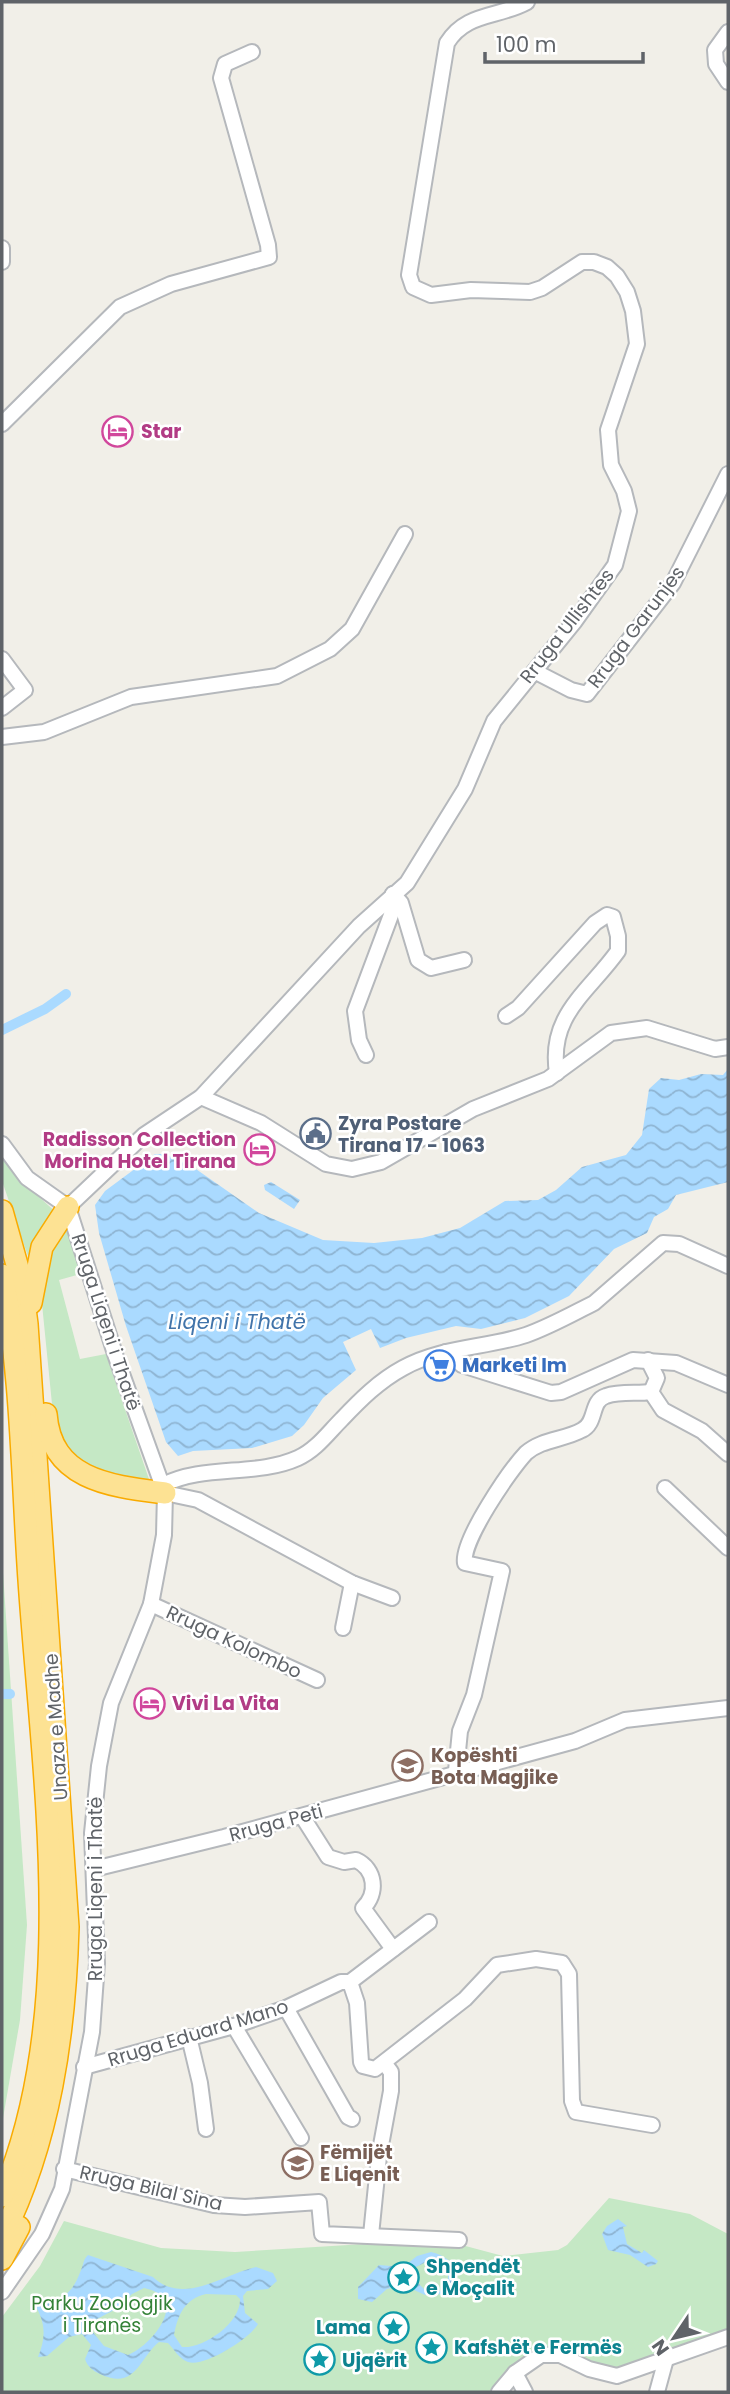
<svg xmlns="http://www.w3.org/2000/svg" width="730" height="2394" font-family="Poppins,sans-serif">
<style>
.green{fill:#c5e8c5}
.water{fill:url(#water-waves);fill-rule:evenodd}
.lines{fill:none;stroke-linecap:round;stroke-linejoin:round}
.canal{stroke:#aadaff;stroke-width:10}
.minor-casing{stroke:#b5b8bc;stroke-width:18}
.highway-casing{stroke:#f9ab00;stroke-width:24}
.minor{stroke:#fff;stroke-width:14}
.highway{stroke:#fde293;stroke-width:21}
.labels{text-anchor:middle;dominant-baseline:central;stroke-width:5;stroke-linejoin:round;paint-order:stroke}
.hotel-label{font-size:19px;font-weight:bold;fill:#b23c85;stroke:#fff;text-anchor:start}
.street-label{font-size:19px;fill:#5f6368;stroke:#fff}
.service-label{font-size:19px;font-weight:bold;fill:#4e5e75;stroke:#fff;text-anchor:start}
.shop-label{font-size:19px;font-weight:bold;fill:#366cbe;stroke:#fff;text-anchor:start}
.education-label{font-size:19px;font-weight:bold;fill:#785e54;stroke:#fff;text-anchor:start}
.culture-label{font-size:19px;font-weight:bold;fill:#0d838f;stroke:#fff;text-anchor:start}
.park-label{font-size:19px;fill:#348238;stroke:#fff}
.water-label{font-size:21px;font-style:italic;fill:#4174aa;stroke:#fff}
</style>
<defs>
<pattern id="water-waves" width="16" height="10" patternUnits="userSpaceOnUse" patternTransform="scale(1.75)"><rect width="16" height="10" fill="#aadaff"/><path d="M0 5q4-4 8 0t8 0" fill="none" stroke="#8eb4d2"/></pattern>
</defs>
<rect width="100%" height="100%" fill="#f1efe8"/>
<g class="green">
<polygon points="2,1154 18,1178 69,1224 84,1273 59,1280 80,1359 106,1354 151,1485 90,1474 55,1434 41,1294 2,1181"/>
<polygon points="2,1558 27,1925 20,2020 2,2124"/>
<polygon points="609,2198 690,2214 728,2234 728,2330 625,2368 591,2365 554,2350 507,2374 491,2392 2,2392 2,2317 40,2266 64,2221 161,2248 235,2252 414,2241 458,2244 503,2256 558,2250 567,2245"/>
</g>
<g class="water">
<polygon points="728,1069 728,1182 676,1195 668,1209 654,1217 647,1233 614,1249 569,1296 525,1318 481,1329 456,1326 406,1338 380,1348 371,1329 343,1342 356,1370 323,1398 304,1425 292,1436 252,1448 193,1451 178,1456 166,1442 126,1326 99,1233 95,1205 105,1191 155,1154 165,1154 193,1167 259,1213 323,1240 374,1243 422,1238 460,1228 505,1201 538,1200 556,1190 582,1167 626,1155 642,1135 649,1089 661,1078 679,1080 701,1074 723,1075"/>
<polygon points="271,1182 300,1200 294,1209 265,1190 264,1185"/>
<polygon points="618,2219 627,2226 623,2227 627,2244 642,2253 644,2250 658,2261 656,2264 648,2267 630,2255 608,2250 602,2234 607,2226"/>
<path d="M431 2252C456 2258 465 2276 444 2294L425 2295 403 2285 387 2289 372 2302 358 2299V2287L379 2265 403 2267 417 2256ZM432 2259 440 2261 448 2272V2281L441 2291 424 2289 409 2274 412 2269Z"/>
<path d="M88 2255 153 2277C183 2306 224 2274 256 2267L273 2273 277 2281 268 2289 247 2291 243 2296 245 2313 258 2324C251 2338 204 2368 188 2362 179 2359 174 2349 168 2343L159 2342C139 2358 136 2391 100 2374 93 2371 87 2366 85 2359L91 2345 82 2334 69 2337 47 2356 38 2357C47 2336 45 2320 33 2302 59 2299 70 2300 81 2270 84 2263 83 2260 88 2255ZM144 2288C191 2297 153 2345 128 2355L104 2346 92 2331 95 2320 116 2309 132 2294ZM206 2294 236 2295 240 2299C241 2323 203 2349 182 2347L174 2335C178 2314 185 2299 206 2294Z"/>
</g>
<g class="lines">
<g class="canal">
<polyline points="2,1030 45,1009 66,994"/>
<polyline points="2,1694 10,1694"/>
</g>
<defs>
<g id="minor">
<polyline points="728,32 715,50 716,64 728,82"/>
<polyline points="2,248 2,262"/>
<polyline points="2,424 120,307 171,284 269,257 268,245 221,78 225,64 252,52"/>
<polyline points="2,659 25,690 2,708"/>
<polyline points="536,672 571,690 587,694 673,583 728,474"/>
<polyline points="2,737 44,732 131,697 277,676 330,649 352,629 405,534"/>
<polyline points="393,894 401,903 418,960 431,968 464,960"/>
<path d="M506 1016 518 1008 595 923 607 915 613 917 618 936V951C588 993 548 1015 557 1073"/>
<polyline points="366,1055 359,1040 355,1011 391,915 393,894"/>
<polyline points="201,1097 261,1123 326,1164 352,1169 381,1162 473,1109 548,1079 611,1033 647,1028 715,1049 728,1047"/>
<polyline points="2,1144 27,1178 68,1207 116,1357 165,1493 164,1535 151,1604 111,1703 99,1766 92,1833 97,1963 92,2032 62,2189 42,2234 2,2292"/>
<path d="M68 1207 144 1135 201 1097 359 926 407 883 465 789 494 721 575 621 615 565 629 511 624 491 611 465 608 430 637 344 633 311 627 292 617 276 607 267 594 262H582L542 288 530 292 471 290 431 295 413 287 409 275 447 43C466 12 498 18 527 2"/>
<polyline points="446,1352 462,1365 551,1393 561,1392 633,1360 676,1363 728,1385"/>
<polyline points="648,1360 657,1378 651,1392"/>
<polyline points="651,1392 663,1410 702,1431 728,1454"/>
<path d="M163 1485C204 1464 256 1477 298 1458 316 1450 328 1433 342 1419 360 1400 379 1381 403 1368 440 1347 486 1348 526 1335 549 1327 572 1314 594 1303L663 1243 679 1244 728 1266"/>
<polyline points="665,1488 728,1548"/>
<polyline points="165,1493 198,1500 352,1583 392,1598"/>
<polyline points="151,1604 317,1680"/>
<polyline points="343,1628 352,1583"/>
<path d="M456 1771 460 1731 474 1695 502 1571 465 1563C461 1541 510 1470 526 1453 542 1439 564 1440 582 1430 597 1423 590 1401 606 1396 620 1391 637 1394 651 1392"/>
<path d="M302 1816 328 1857 344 1862 356 1860C376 1869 378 1894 363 1908L393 1949"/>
<polyline points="94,1869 224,1837 575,1741 625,1720 728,1708"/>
<polyline points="350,1982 357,2003 361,2062 363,2066 375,2069 465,1999 497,1965 536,1959 562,1963 569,1974 572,2101 576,2112 652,2125"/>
<polyline points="286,2008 348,2117 352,2119"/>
<polyline points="234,2026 301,2138"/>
<polyline points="189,2037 200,2083 206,2129"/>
<polyline points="84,2067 234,2026 286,2008 341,1982 350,1982 429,1922"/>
<polyline points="64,2169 214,2205 245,2207 319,2202 322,2234 459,2240"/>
<polyline points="371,2235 379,2156 391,2091 391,2072 385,2064"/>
<polyline points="515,2373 525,2392"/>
<polyline points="499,2392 515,2373 541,2355 560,2355 589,2369 617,2376 728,2337"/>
<polyline points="657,2392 666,2359"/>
</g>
<g id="highway">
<path d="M2 1211 21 1279 27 1324 68 1927C65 2033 50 2141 2 2237"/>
<path d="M2 1275C22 1372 22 1480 29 1580 42 1773 81 2013 2 2196"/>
<polyline points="31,1303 42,1247 68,1207"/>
<path d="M46 1414C51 1480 110 1486 165 1493"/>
<polyline points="2,2259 19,2227"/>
</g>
</defs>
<use href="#minor" class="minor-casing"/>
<use href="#highway" class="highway-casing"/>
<use href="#minor" class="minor"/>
<use href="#highway" class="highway"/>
</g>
<defs>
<symbol id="hotel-ring" viewBox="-11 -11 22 22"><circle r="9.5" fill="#fff" stroke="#d1479c" stroke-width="1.5"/><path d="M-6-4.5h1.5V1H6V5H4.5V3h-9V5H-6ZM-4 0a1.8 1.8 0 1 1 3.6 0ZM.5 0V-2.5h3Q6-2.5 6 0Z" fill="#d1479c"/></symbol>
<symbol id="civic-ring" viewBox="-11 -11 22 22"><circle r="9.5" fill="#fff" stroke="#5c6f8a" stroke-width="1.5"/><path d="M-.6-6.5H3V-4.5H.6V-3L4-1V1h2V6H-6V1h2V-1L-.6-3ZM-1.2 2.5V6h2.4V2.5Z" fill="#5c6f8a"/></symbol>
<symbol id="supermarket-ring" viewBox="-11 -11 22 22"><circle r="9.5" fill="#fff" stroke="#3f7fe0" stroke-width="1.5"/><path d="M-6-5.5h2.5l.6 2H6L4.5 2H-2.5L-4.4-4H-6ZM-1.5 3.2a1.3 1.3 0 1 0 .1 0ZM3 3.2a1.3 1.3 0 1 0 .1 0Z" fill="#3f7fe0"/></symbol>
<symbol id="school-ring" viewBox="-11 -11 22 22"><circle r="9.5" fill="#fff" stroke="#8d6e63" stroke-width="1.5"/><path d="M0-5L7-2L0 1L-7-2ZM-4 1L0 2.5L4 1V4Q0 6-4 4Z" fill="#8d6e63"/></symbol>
<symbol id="sight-ring" viewBox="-11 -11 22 22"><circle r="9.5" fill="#fff" stroke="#0f9aa8" stroke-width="1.5"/><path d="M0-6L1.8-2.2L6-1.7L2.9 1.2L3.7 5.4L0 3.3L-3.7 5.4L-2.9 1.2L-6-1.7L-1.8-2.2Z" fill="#0f9aa8"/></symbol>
</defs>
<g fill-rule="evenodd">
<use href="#hotel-ring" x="100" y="414" width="35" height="35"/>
<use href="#civic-ring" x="298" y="1116" width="35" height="35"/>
<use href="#hotel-ring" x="242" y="1132" width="35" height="35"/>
<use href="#supermarket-ring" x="422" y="1348" width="35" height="35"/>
<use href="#hotel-ring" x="132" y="1686" width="35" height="35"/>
<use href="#school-ring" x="390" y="1748" width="35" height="35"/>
<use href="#school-ring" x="280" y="2146" width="35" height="35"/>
<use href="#sight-ring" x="386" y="2260" width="35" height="35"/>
<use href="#sight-ring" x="376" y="2310" width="35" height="35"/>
<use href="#sight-ring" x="414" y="2330" width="35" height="35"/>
<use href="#sight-ring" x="302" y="2342" width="35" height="35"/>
</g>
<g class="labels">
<g class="hotel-label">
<text x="141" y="431">Star</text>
<text x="236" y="1139" text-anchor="end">Radisson Collection<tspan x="236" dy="22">Morina Hotel Tirana</tspan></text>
<text x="172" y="1703">Vivi La Vita</text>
</g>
<g class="street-label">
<text transform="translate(567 626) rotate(-52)">Rruga Ullishtes</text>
<text transform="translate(636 627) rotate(-53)">Rruga Garunjes</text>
<text transform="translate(106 1322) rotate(72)">Rruga Liqeni i Thatë</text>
<text transform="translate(234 1642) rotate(25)">Rruga Kolombo</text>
<text transform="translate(56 1727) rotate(-94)">Unaza e Madhe</text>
<text transform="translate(276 1823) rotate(-15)">Rruga Peti</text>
<text transform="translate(95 1889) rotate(-90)">Rruga Liqeni i Thatë</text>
<text transform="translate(198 2033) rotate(-17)">Rruga Eduard Mano</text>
<text transform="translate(151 2188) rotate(13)">Rruga Bilal Sina</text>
</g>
<g class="service-label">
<text x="338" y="1123">Zyra Postare<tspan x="338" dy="22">Tirana 17 - 1063</tspan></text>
</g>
<g class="shop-label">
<text x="462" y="1365">Marketi Im</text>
</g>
<g class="education-label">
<text x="431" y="1755">Kopështi<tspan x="431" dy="22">Bota Magjike</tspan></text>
<text x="320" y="2152">Fëmijët<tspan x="320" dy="22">E Liqenit</tspan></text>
</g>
<g class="culture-label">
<text x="426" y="2266">Shpendët<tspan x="426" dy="22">e Moçalit</tspan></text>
<text x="371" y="2327" text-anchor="end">Lama</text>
<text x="454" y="2347">Kafshët e Fermës</text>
<text x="342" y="2360">Ujqërit</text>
</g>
<g class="park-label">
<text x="102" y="2303">Parku Zoologjik<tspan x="102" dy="22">i Tiranës</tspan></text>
</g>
<g class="water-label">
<text x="237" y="1321">Liqeni i Thatë</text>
</g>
</g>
<rect width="730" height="2394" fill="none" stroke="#5f6368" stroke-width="7"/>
<g transform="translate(674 2338) rotate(235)" stroke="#ffffff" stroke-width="5" paint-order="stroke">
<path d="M0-5L12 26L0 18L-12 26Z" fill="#5f6368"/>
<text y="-10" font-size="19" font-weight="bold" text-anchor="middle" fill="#5f6368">N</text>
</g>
<path d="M485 52v10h158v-10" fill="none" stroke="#5f6368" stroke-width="3.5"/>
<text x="496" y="52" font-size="21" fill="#5f6368" stroke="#ffffff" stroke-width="5" paint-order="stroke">100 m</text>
</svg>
